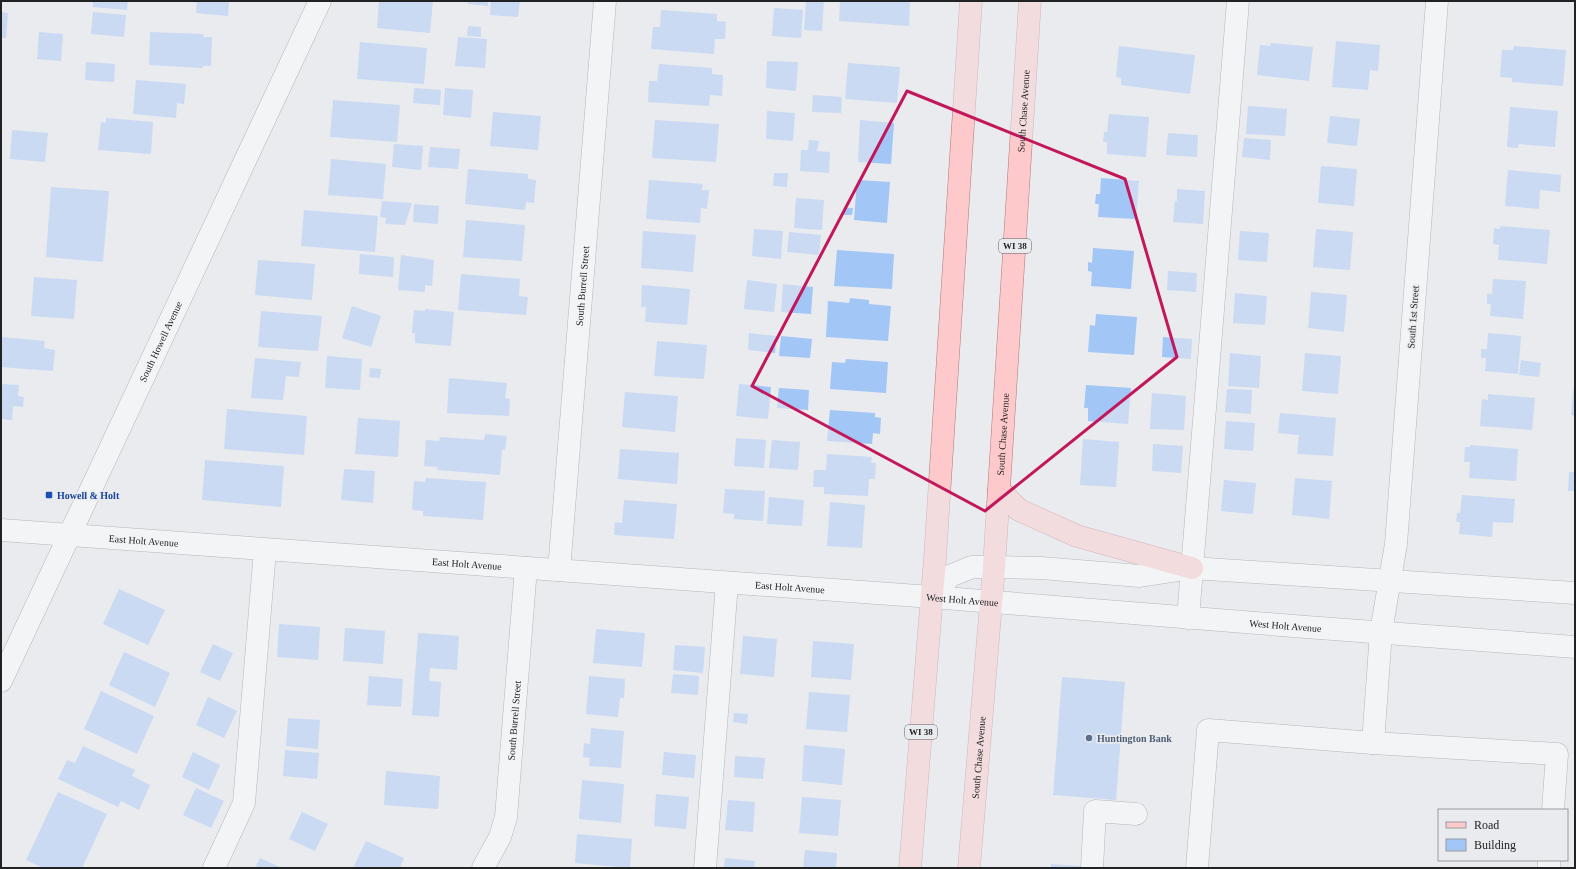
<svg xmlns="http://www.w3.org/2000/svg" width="1576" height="869" font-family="'Times New Roman',serif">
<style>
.building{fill:#a2c6f6}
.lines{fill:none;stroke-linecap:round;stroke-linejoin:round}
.minor-casing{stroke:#757779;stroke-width:23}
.major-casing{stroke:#b0777a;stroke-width:23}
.minor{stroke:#fff;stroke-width:22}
.major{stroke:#fec9cb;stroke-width:22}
.marked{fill:none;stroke:#c2185b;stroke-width:3;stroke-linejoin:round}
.transit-dot{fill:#1a4fb4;stroke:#e9ebee;stroke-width:1.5}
.service-dot{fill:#5c6f8a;stroke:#e9ebee;stroke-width:1.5}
.labels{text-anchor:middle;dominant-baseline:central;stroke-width:3;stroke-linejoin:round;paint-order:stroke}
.shield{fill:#e9ebee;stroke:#5d5e60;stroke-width:1}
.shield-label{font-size:9px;font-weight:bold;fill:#212223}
.street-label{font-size:10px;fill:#212223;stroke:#e9ebee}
.transit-label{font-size:10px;font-weight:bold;fill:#164399;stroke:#e9ebee;text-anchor:start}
.service-label{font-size:10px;font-weight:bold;fill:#4e5e75;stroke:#e9ebee;text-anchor:start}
</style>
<rect width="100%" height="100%" fill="#e9ebee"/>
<g class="building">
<polygon points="93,1 128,1 127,10 93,7"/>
<polygon points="189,1 229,1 228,16 196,13 197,3"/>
<polygon points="379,1 433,1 430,33 377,28"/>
<polygon points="468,1 488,1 488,6 468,4"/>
<polygon points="491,1 520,1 518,17 490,15"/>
<polygon points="806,1 824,1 822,31 804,30"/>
<polygon points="840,1 910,1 909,26 839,21"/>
<polygon points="774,8 803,10 801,38 772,36"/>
<polygon points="661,10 717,14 717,21 726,22 725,39 715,39 714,54 651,49 653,27 660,27"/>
<polygon points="1,12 8,13 6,38 1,38"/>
<polygon points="93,12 126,15 124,37 91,34"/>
<polygon points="468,26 481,27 481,37 467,36"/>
<polygon points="39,32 63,34 61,61 37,59"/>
<polygon points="150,32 204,34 203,37 212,37 211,66 203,66 203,68 149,65"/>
<polygon points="458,37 487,39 485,68 455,66"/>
<polygon points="1336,41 1380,45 1378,71 1370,70 1368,90 1332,87"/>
<polygon points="360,42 427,48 424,84 357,79"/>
<polygon points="1271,43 1313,47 1309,81 1257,75 1260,45 1270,46"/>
<polygon points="1119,46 1195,55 1190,94 1121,85 1121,78 1116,77"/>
<polygon points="1514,46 1566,50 1563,86 1512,82 1512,78 1500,77 1502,50 1513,50"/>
<polygon points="767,61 798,62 796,91 766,88"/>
<polygon points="86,62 115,64 114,82 85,80"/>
<polygon points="848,63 900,67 897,103 845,99"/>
<polygon points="659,64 712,68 712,74 723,75 722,96 710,95 709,106 648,102 649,81 657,81"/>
<polygon points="136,80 186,84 184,104 177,103 176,118 133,114"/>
<polygon points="414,88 441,90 440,105 413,103"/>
<polygon points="445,88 473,90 471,118 443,115"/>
<polygon points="813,95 842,97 841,113 812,112"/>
<polygon points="333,100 400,105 397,142 330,137"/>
<polygon points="1248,106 1287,109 1285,136 1246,134"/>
<polygon points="1510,107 1558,111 1555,147 1519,144 1518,148 1507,147"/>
<polygon points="767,111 795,113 793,141 766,139"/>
<polygon points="493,112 541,116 538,150 490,146"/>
<polygon points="1109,114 1149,117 1146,157 1107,154 1107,142 1103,142 1104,132 1107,132"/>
<polygon points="1330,116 1360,119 1357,146 1327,143"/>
<polygon points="106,118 153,122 151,154 98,150 101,122 106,123"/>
<polygon points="655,120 719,124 716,162 652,158"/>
<polygon points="860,120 894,123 891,164 858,162"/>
<polygon points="12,130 48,133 45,162 10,159"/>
<polygon points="1168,133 1198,135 1197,157 1166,155"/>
<polygon points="1244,138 1271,140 1270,160 1242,157"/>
<polygon points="809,140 819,141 817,151 830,152 829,173 800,171 801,150 808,150"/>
<polygon points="394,144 423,146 421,170 392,167"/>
<polygon points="430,147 460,149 458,169 428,167"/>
<polygon points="331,159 386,164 383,199 328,195"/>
<polygon points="1321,166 1357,169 1354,206 1318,203"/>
<polygon points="468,169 528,174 528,179 536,180 534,203 526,202 525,210 465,204"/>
<polygon points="1508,170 1561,175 1560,192 1540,190 1539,209 1505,206"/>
<polygon points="774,173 788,173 787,187 773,186"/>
<polygon points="1101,178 1139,181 1136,219 1098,217 1099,204 1095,204 1096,194 1100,194"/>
<polygon points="649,180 703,184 702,190 709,190 707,209 701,208 700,223 646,219"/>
<polygon points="857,180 890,182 887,223 854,220"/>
<polygon points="51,187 109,191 103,262 46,257"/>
<polygon points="1177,189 1205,191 1203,224 1173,222 1175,201 1177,201"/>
<polygon points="796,198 824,200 822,230 794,228"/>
<polygon points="382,201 412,203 405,225 385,224 386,218 380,217"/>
<polygon points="414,204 439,206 438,224 413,222"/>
<polygon points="843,208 853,208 852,215 843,215"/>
<polygon points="304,210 378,216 375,252 301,246"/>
<polygon points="466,220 525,225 522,261 463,257"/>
<polygon points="1500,226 1550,230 1547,264 1498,260 1499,245 1493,244 1494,228 1500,229"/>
<polygon points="754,229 783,231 781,259 752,256"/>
<polygon points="1316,229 1353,232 1350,270 1313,267"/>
<polygon points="643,231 696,235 693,272 641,268"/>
<polygon points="1240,231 1269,233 1267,262 1238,260"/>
<polygon points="789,232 821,235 819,255 787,252"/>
<polygon points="1093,248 1134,251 1131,289 1091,286 1092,272 1088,271 1088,262 1092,263"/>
<polygon points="837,250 894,254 892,289 834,286"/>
<polygon points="360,254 394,257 393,277 359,274"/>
<polygon points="401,255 434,260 432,286 425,285 425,292 398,290"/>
<polygon points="258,260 315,264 312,300 255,295"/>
<polygon points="1168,271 1197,273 1196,292 1167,290"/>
<polygon points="461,274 520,279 519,296 528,297 526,315 458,310"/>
<polygon points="34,277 77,280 74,319 31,316"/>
<polygon points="1493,279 1526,281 1523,319 1490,316 1491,304 1487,304 1487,294 1492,294"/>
<polygon points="747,280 777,284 774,312 744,309"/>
<polygon points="783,284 813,287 811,314 781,312"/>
<polygon points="642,285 690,289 687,325 645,322 646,307 641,307"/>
<polygon points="1311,292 1347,295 1344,332 1308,328"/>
<polygon points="1235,293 1267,296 1265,325 1233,323"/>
<polygon points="850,298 869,300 869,304 891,306 888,341 826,337 828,301 849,303"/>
<polygon points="352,306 381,316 371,347 342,338"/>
<polygon points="425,309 454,312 451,346 415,343 415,333 412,333 414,310 425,311"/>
<polygon points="261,311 322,316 318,351 258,347"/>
<polygon points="1096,314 1137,317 1134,355 1088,352 1090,325 1095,326"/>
<polygon points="749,333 776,336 775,353 748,350"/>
<polygon points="1488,333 1521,336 1518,374 1485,371 1486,358 1481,358 1481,349 1487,349"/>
<polygon points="781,336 812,339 810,358 779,356"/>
<polygon points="1,337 45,341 44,348 55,350 53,371 1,367"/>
<polygon points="1163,337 1192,339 1191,359 1162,357"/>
<polygon points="657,341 707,345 704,379 654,376"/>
<polygon points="1230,353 1261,356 1259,388 1228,386"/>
<polygon points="1305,353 1341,356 1338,394 1302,391"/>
<polygon points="327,356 362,359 360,390 325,388"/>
<polygon points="255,358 301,362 299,377 286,376 283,400 251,398"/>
<polygon points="846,359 888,362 886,393 830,389 832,362 845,363"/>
<polygon points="1521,360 1541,363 1539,377 1519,375"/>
<polygon points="370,368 381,369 380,378 369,377"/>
<polygon points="449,378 507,383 505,398 510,399 509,416 447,413"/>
<polygon points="1,384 19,385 18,396 24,397 23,407 13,406 12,420 1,419"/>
<polygon points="739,384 771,387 768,419 736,416"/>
<polygon points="1574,384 1575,384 1575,416 1571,415"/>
<polygon points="1086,385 1131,388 1128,424 1088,421 1088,408 1084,408"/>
<polygon points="779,388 809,390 808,410 777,408"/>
<polygon points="1227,389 1252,390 1251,414 1225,412"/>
<polygon points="625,392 678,396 675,432 622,427"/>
<polygon points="1152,393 1186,396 1184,430 1150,429"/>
<polygon points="1488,394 1535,398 1532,430 1480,426 1482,399 1488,400"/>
<polygon points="227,409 307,416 304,455 224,449"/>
<polygon points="830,410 875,413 875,417 881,418 880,434 873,433 872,444 827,441"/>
<polygon points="1280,413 1336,418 1333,456 1297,454 1299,435 1278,433"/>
<polygon points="358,418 400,421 398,457 355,454"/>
<polygon points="1226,421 1255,423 1253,451 1224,449"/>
<polygon points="485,434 507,436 505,450 502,450 500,475 437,470 438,467 424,466 426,440 439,441 440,437 484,440"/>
<polygon points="736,438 766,440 764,468 734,466"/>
<polygon points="1083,439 1119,442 1116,487 1080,485"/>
<polygon points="772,440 800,442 798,470 769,468"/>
<polygon points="1153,444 1183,446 1181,473 1152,471"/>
<polygon points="1470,445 1518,449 1516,481 1469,478 1470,462 1464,462 1465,447 1470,447"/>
<polygon points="620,449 679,453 677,484 618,479"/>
<polygon points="827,454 872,457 871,463 876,463 875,479 869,479 868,496 824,494 824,487 813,487 814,470 826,470"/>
<polygon points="205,460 284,466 281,507 202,500"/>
<polygon points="344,469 375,471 373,503 341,500"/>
<polygon points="1569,472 1575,472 1575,491 1568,491"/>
<polygon points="426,478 486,482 483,520 423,516 423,511 412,510 414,481 425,482"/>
<polygon points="1295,478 1332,481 1329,519 1292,515"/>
<polygon points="1224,480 1256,483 1253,514 1221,511"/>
<polygon points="725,489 765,491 763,521 734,519 734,514 723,513"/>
<polygon points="1462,495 1515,499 1513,523 1493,522 1492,537 1459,534 1460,522 1456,522 1457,513 1460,513"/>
<polygon points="769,497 804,500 802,526 767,524"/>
<polygon points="624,500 677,504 674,539 614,535 615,522 622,523"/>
<polygon points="830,502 865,505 862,548 827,546"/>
<polygon points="119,589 165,610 148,645 103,624"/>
<polygon points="279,624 320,627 318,660 277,657"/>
<polygon points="345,628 385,631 383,664 343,661"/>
<polygon points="596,629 645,633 642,667 593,663"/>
<polygon points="418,633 459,636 457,670 430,668 429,681 441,682 439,717 412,715"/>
<polygon points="743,636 777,639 774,677 740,674"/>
<polygon points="813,641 854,644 851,680 811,677"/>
<polygon points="213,644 233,653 220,681 200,672"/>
<polygon points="675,645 705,647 703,673 673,670"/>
<polygon points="124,652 170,673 155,707 109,685"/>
<polygon points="673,674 699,676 698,695 671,693"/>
<polygon points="369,676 403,679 401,707 367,705"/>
<polygon points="589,676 625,679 624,698 620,698 618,717 586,714"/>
<polygon points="1062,677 1125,682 1116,800 1053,795"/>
<polygon points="101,691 154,716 137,754 84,729"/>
<polygon points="809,692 850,695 847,732 806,729"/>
<polygon points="208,697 237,711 224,738 196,725"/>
<polygon points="734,713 748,714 747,724 733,722"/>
<polygon points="288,718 320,720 318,749 286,746"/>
<polygon points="591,728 624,731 621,768 589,766 590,758 583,757 584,743 590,744"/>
<polygon points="804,745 845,749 842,785 802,781"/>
<polygon points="83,746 135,770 132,776 150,785 139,810 121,801 118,807 58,779 67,760 75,763"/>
<polygon points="285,750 319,753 317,779 283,776"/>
<polygon points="193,752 220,765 209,790 182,777"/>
<polygon points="664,752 696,755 694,778 662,775"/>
<polygon points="735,756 765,758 763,779 734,777"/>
<polygon points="386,771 440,776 438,809 384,805"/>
<polygon points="582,780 624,784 621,823 579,819"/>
<polygon points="196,788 224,801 211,828 183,815"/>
<polygon points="58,792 107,814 82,868 43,868 26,860"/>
<polygon points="656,794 689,797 686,829 654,826"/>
<polygon points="802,797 841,800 838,836 799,833"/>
<polygon points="728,800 755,802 753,832 725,830"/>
<polygon points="302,812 328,824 315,851 289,839"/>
<polygon points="577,834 632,839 630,868 575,863"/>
<polygon points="366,841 404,858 400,868 353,868"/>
<polygon points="805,850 837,853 836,868 803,868"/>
<polygon points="260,858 282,868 255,868"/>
<polygon points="725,858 755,861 754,868 724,868"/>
<polygon points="1051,864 1095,867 1095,868 1051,868"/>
</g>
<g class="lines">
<defs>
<g id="minor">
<polyline points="1437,1 1396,544 1381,632 1373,743 1557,754 1553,810"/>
<path id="s1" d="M1 530 932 597 1306 627 1575 647"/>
<path id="s2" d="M559 570 605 1"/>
<polyline points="932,597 950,576 972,567 994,567 1041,568 1140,576 1192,568 1575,593"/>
<polyline points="1188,618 1238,1"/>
<path id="s3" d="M1 681 320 1"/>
<polyline points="214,868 244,803 265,550"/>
<path id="s4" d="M483 868 500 837 506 817 526 568"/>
<polyline points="705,868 727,583"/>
<polyline points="1092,868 1095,811 1136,814"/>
<polyline points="1197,868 1208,730 1373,743"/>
<polyline points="1549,868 1549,860"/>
</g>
<g id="major">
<polyline points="999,490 1019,510 1077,536 1192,568"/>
<polyline points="910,868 935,558 971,1"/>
<path id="s5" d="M969 868 994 567 1030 1"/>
</g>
</defs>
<use href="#minor" class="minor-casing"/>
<use href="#major" class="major-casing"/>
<use href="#minor" class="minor"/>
<use href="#major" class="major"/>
</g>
<path d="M0 0H1576V869H0ZM907 91 1125 179 1177 357 985 511 752 386Z" fill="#e9ebee" fill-opacity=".55" fill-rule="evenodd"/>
<path class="marked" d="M907 91 1125 179 1177 357 985 511 752 386Z"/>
<rect class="transit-dot" x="45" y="491" width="8" height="8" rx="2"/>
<circle class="service-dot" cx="1089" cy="738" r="4"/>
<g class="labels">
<g class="shield">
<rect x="999" y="239" width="32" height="14" rx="3"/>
<rect x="905" y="725" width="32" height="14" rx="3"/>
</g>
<g class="shield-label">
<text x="1015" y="246">WI 38</text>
<text x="921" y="732">WI 38</text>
</g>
<g class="street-label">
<text stroke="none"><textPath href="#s5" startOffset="759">South Chase Avenue</textPath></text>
<text stroke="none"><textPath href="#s2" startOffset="285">South Burrell Street</textPath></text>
<text transform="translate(1413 317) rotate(-86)">South 1st Street</text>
<text stroke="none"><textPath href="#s3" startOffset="375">South Howell Avenue</textPath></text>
<text stroke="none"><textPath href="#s5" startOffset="435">South Chase Avenue</textPath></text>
<text stroke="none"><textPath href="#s1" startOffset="143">East Holt Avenue</textPath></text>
<text stroke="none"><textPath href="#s1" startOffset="467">East Holt Avenue</textPath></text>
<text stroke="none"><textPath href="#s1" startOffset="791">East Holt Avenue</textPath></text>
<text stroke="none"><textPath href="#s1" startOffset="964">West Holt Avenue</textPath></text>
<text stroke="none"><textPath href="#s1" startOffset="1288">West Holt Avenue</textPath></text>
<text stroke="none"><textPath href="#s4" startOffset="153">South Burrell Street</textPath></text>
<text stroke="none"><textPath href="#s5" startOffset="111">South Chase Avenue</textPath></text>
</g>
<g class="transit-label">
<text x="57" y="495">Howell &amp; Holt</text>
</g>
<g class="service-label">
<text x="1097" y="738">Huntington Bank</text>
</g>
</g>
<rect width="1576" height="869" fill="none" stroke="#212223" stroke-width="4"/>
<rect x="1438" y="809" width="130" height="52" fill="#e9ebee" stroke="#999b9d"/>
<rect x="1446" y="822" width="20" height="6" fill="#fec9cb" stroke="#999b9d"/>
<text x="1474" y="829" font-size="12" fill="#212223">Road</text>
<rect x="1446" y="839" width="20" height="12" fill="#a2c6f6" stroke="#999b9d"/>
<text x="1474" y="849" font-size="12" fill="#212223">Building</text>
</svg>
